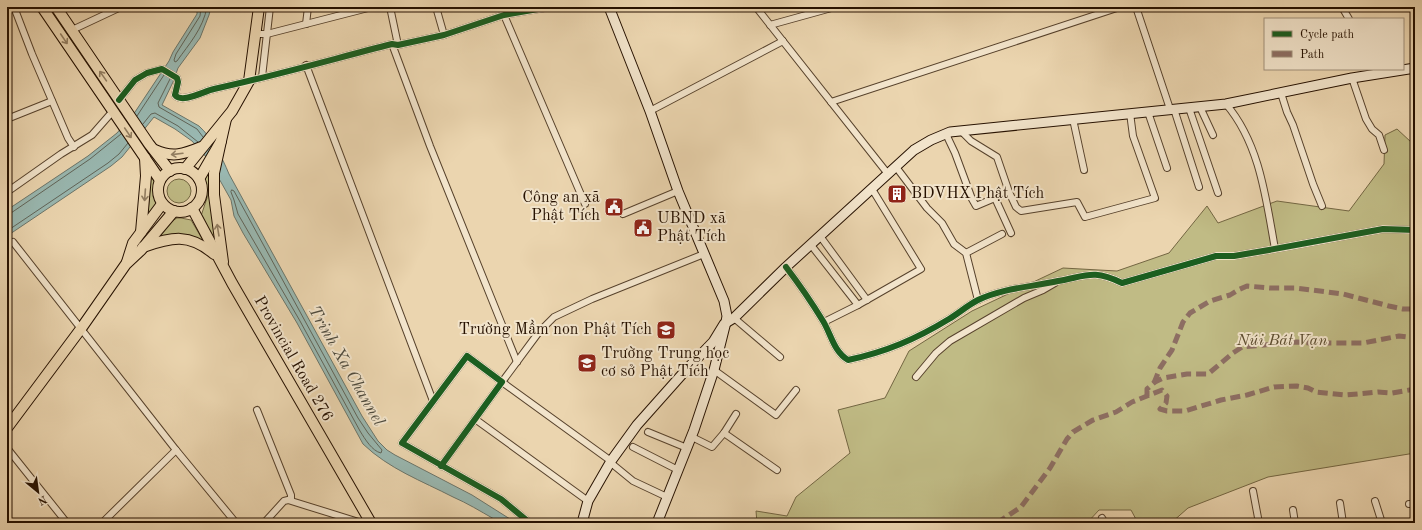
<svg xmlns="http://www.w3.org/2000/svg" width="1422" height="530" font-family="'Old Standard TT',serif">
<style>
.green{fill:#c0bb85;stroke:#736642}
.water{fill:#99b8b1;stroke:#6b756a}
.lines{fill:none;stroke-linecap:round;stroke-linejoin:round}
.shore{stroke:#606458;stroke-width:1}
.street-casing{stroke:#57422c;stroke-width:8}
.secondary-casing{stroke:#261100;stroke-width:11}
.primary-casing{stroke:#261100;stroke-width:12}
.street{stroke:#f2e4cb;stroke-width:6}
.secondary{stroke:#f2e4cb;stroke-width:9}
.primary{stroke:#ebd5af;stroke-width:10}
.quiet{stroke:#8d6e63;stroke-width:5;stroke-dasharray:10 5;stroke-linecap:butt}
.cycleway-casing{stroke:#f2e4cb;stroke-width:8}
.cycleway{stroke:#1b5e20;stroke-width:6}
.oneway{stroke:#927d60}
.labels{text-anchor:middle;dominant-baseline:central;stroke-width:4;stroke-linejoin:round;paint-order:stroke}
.poi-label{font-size:16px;fill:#261100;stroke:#f2e4cb;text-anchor:start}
.park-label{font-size:16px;font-style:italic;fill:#5c4c2f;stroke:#f2e4cb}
.street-label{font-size:16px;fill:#261100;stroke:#f2e4cb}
.water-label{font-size:17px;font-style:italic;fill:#4e4b3e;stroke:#f2e4cb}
</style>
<rect width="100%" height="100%" fill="#ebd5af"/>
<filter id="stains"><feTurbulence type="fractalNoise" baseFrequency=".005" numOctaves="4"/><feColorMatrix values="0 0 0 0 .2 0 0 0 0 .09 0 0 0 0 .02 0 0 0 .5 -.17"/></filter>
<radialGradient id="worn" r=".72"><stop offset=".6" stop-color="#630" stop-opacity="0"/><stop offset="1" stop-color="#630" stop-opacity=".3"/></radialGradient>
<g class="green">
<polygon points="1397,129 1411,142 1415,156 1415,453 1268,477 1188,508 1171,523 1138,523 1131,510 1099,510 1087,523 757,523 756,511 787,516 796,497 850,453 838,410 885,398 909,351 972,311 1063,268 1117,271 1169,253 1207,206 1218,223 1277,201 1349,211 1384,164 1385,135"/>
<polygon points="213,162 217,247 201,216 207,198 205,175"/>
<polygon points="151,171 157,179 156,189 157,206 148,215"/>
<circle cx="179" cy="191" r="12"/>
<polygon points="177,218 181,218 191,220 204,242 157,239 170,222"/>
</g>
<path class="water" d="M197 7H211L209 15 200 38 178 68 173 82 162 105 199 126C212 138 222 157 229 174L362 416 378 441 387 450 395 455 472 495 510 519 513 523H498L494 519C480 511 467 503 453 497 422 481 389 469 363 444L297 323 243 233 234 216 231 200 208 159 192 141 175 129 154 117 122 157 111 166 7 236V210L88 156 117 133 135 112 169 61 173 52 197 14Z"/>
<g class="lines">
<g class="shore">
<path d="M201 7 200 16 176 54 174 60 175 62 177 61C189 44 203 29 207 7"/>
<polyline points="170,79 158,103 159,107 197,129 203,137"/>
<polyline points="137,116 164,75"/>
<polyline points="143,124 151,114 155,113 178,126 198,142"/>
<path d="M232 190 234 191 358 418 368 433 382 450 381 453C372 451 365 439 360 431L300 321 238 214 234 200 231 192Z"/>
<polyline points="7,213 11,213 90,159 121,134"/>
<polyline points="7,231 108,163 119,154 128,143"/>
</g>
<defs>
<g id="street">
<polyline points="14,7 32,54 68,138 74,147"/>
<polyline points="390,7 398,45"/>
<polyline points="436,7 444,35"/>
<polyline points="756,7 888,174"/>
<polyline points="1136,7 1170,109"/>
<polyline points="1342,7 1349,19"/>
<polyline points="504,15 585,204"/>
<polyline points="306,24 308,7"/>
<polyline points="770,25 835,7"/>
<polyline points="72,30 121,7"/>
<polyline points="257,34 267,34 372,7"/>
<polyline points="392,44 430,146 517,362"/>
<polyline points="306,65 433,401"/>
<polyline points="262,77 270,7"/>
<polyline points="1352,78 1366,119 1372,129 1379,135 1384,150"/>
<polyline points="1281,93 1287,112 1293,125 1313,184 1322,206"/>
<path d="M119 100 135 80 147 73 162 69 177 78 178 82 175 95C182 104 204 91 214 89 274 76 333 59 392 44L398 45 444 35 504 15 550 7"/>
<polyline points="831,102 1120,7"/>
<path d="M1226 104C1260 144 1266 199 1275 249"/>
<polyline points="1200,107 1213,135"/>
<polyline points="1189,108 1218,193"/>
<polyline points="1174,109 1199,187"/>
<polyline points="650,111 783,41"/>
<polyline points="1148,112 1167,168"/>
<polyline points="7,119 52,101"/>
<polyline points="1073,119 1084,170"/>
<polyline points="961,131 971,141 997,157 1009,192 1016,207 1021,211 1077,202 1085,217 1155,198 1133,136 1130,113"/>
<polyline points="946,134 955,153 972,199 976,206 1009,192"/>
<polyline points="896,167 927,208 942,223 954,244 966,253 978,300"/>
<polyline points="7,192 61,154 92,135 113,111"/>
<polyline points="995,198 1011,233"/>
<polyline points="623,214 678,191"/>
<polyline points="820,236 867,300"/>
<polyline points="13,242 176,450 236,523"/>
<polyline points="811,245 858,305"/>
<polyline points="966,253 1002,234"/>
<path d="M786 267C799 284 812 303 823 321 831 334 834 352 848 360 886 352 916 339 949 319 959 313 968 305 978 300 1003 288 1031 287 1058 281 1087 276 1093 269 1122 283L1216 256H1234L1269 250 1383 229 1415 230"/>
<polyline points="734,318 780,357"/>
<polyline points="824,322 858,305 921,269 872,189"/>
<polyline points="714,370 776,415 796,390"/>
<polyline points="916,377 936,353 950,341 1024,298 1043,290 1055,283"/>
<polyline points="257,410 291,495 291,500"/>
<polyline points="475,419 588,501"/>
<polyline points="648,432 687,448"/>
<polyline points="724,433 777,470"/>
<polyline points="692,437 712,447 724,433 736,414"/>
<polyline points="633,447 678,470"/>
<polyline points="7,448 67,523"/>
<polyline points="611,461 502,382 539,332 554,317 592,299 704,254"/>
<polyline points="611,463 633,481 667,497"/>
<polyline points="441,466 502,382 467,356 402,443 501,499 530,523"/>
<polyline points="1253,491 1259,523"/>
<polyline points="1375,501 1382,523"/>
<polyline points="1340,503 1343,523"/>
<polyline points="1409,504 1415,504"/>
<polyline points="1293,510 1295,523"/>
<polyline points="1102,518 1105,523"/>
<polyline points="102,523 176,450"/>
<polyline points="264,523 284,501 288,500 362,523"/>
</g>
<g id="secondary">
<polyline points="609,7 650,111 678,191 724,301 727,316 726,322 714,370 694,430 657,523"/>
<polyline points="582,523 588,501 611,461 637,425 685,371 713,342 724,324 734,318 786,267 914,150 931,140 950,132 1226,104 1352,78 1415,68"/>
</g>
<g id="primary">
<polyline points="42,7 160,180"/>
<polyline points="56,7 149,144 170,171"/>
<polyline points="221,141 214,173 214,195 223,262"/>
<path d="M155 150C173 158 184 154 201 147"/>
<circle cx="180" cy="190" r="22"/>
<polyline points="185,169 232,111 249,81 259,7"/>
<polyline points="199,179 221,141 226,119"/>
<polyline points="192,208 232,283 371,523"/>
<polyline points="141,232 146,176 145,158"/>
<path d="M143 247C172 237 189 233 214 254"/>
<polyline points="127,262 133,243 162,204"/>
<polyline points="7,428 80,330 126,264 141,250 174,211"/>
</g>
</defs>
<use href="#street" class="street-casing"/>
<use href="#secondary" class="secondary-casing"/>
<use href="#primary" class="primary-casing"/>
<use href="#street" class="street"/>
<use href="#secondary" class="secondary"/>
<use href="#primary" class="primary"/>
<g class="quiet">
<polyline points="1154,383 1160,368 1172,350 1183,322 1190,313 1210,301 1230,295 1238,290 1247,286 1270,288 1296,288 1343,294 1389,306 1403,309 1415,309"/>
<polyline points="1147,396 1147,389 1155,382 1163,378 1187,374 1208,374 1233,353 1242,347 1297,342 1311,343 1363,343 1399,336 1415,338"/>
<polyline points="997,523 1021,507 1050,468 1067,439 1073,432 1093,420 1116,412 1132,402 1162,390 1167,396 1166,403 1160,409 1167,411 1185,411 1221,400 1247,395 1274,387 1297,386 1308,388 1316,392 1346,395 1378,392 1392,393 1415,389"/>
</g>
<defs>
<g id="cycleway">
<path d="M119 100 135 80 147 73 162 69 177 78 178 82 175 95C182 104 204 91 214 89 274 76 333 59 392 44L398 45 444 35 504 15 550 7"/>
<path d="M786 267C799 284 812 303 823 321 831 334 834 352 848 360 886 352 916 339 949 319 959 313 968 305 978 300 1003 288 1031 287 1058 281 1087 276 1093 269 1122 283L1216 256H1234L1269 250 1383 229 1415 230"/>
<polyline points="441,466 502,382 467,356 402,443 501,499 530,523"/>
</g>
</defs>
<use href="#cycleway" class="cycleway-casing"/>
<use href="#cycleway" class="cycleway"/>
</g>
<defs><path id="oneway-shaft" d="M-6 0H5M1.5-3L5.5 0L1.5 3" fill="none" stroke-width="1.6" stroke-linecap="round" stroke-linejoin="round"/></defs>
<g class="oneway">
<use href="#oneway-shaft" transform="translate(64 39) rotate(56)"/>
<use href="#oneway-shaft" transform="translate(103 76) rotate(-125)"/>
<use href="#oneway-shaft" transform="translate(128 133) rotate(56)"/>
<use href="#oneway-shaft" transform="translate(177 154) rotate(173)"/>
<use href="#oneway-shaft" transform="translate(145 195) rotate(94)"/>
<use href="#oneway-shaft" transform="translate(218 230) rotate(-99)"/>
</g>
<defs>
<symbol id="building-square" viewBox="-11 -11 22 22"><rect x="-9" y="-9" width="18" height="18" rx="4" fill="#8f2418" stroke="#f2e4cb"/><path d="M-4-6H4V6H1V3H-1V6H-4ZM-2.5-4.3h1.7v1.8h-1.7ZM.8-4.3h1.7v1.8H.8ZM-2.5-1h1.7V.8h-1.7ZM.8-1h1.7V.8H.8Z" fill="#fff"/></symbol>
<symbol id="civic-square" viewBox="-11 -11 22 22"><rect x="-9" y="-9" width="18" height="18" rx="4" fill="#8f2418" stroke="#f2e4cb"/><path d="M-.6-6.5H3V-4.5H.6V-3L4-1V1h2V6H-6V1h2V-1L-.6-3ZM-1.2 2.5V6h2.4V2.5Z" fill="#fff"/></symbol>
<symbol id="school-square" viewBox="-11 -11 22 22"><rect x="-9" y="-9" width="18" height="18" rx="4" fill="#8f2418" stroke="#f2e4cb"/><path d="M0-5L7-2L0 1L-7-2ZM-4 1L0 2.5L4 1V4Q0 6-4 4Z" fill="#fff"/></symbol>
</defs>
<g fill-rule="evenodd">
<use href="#building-square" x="886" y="183" width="22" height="22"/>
<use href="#civic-square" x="603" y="196" width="22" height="22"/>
<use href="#civic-square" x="632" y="217" width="22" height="22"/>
<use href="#school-square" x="655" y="319" width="22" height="22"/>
<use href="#school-square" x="576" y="352" width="22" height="22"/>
</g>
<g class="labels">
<g class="poi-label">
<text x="911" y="194">BDVHX Phật Tích</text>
<text x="600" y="198" text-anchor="end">Công an xã<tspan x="600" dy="18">Phật Tích</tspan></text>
<text x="657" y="219">UBND xã<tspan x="657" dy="18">Phật Tích</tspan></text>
<text x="652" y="330" text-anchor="end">Trường Mầm non Phật Tích</text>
<text x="601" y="354">Trường Trung học<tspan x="601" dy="18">cơ sở Phật Tích</tspan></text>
</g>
<g class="park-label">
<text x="1282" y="341">Núi Bát Vạn</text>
</g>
<g class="street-label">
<text transform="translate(293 359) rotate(60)">Provincial Road 276</text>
</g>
<g class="water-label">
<text transform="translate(346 366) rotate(60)">Trinh Xa Channel</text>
</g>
</g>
<rect width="1422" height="530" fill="none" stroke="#ebd5af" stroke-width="24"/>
<rect x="8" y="8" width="1406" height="514" fill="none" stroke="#261100" stroke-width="2"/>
<rect x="12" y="12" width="1398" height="506" fill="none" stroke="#261100"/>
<rect x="1264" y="18" width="140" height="52" fill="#f2e4cb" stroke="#a0907a"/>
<rect x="1272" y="31" width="20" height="6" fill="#1b5e20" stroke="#a0907a"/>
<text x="1300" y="38" font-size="12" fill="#261100">Cycle path</text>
<rect x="1272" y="51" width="20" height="6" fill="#8d6e63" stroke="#a0907a"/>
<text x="1300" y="58" font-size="12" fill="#261100">Path</text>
<g transform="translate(38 492) rotate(151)" stroke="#f2e4cb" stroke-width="3" paint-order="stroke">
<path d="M0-3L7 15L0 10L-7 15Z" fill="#261100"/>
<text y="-6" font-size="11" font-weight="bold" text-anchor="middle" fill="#261100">N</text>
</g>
<rect width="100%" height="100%" filter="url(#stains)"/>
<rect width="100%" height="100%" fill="url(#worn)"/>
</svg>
